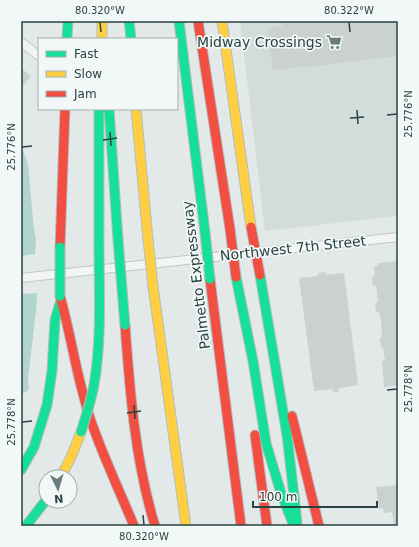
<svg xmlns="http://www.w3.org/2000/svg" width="419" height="547" font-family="'DejaVu Sans',sans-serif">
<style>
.built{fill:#d1dcdb}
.water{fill:#b1d5cd}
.building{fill:#cbd1d0}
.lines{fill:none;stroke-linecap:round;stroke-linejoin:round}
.street-casing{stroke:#c1c7c6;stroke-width:10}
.fast-casing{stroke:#b5bebc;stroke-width:11}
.slow-casing{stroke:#b5bebc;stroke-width:11}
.jam-casing{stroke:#b5bebc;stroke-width:11}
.street{stroke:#f3f5f5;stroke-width:8}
.fast{stroke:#16e098;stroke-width:9}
.slow{stroke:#ffcf43;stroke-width:9}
.jam{stroke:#f24e42;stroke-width:9}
.fast-bridge-casing{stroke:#b5bebc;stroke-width:11;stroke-linecap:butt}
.slow-bridge-casing{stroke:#b5bebc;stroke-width:11;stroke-linecap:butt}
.jam-bridge-casing{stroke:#b5bebc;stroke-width:11;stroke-linecap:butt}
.fast-bridge{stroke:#16e098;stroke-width:9}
.slow-bridge{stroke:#ffcf43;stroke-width:9}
.jam-bridge{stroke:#f24e42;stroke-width:9}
.ticks{fill:none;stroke:#294341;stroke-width:1.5}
.labels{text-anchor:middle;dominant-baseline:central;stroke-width:3.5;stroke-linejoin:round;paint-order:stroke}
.poi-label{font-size:14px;fill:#294341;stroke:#f1f8f7;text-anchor:end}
.street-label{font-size:14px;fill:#294341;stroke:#f1f8f7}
.neatline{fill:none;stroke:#294341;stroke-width:1.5}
.ticks-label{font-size:10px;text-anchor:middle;fill:#294341}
</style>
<rect width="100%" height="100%" fill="#e3e9e8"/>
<polygon class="built" points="240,21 398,21 398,216 265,231"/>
<g class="water">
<polygon points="21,145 28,164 34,230 36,239 35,254 21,256"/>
<polygon points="37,293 36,311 28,378 29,388 26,392 21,394 21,294"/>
</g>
<g class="building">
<polygon points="282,21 398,21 398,56 306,67 306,66 273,70 268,28 282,26"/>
<polygon points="21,68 31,76 21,89"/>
<polygon points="398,261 398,385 384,387 382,361 385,361 383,347 381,347 380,338 382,338 381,321 379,312 376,312 375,303 378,302 376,286 373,286 372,277 375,276 374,267 378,266 378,263"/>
<polygon points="325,272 326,275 344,273 358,385 339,388 339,392 333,392 332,389 314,391 299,278 318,276 318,273"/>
<polygon points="398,485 398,526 394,526 392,512 384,513 383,508 379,509 376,487"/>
</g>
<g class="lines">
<defs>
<g id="street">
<polyline points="21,42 39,56"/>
<polyline points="21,278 398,237"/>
</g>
<g id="fast">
<polyline points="129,21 131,39"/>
<polyline points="179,21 205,232"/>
<polyline points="67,39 68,21"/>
<polyline points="99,109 99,244"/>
<polyline points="109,109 118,240"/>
<polyline points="260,275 287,435 297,522"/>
<polyline points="236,277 253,361 266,443 281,493 294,526"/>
<polyline points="21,470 34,447 47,405 52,371 55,320 61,300"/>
<polyline points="26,526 46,500"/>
</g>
<g id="slow">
<polyline points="102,21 102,39"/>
<polyline points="222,21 251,227"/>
<polyline points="136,109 148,239"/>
<polyline points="153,286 186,526"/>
<polyline points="61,477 72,455 81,432"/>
</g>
<g id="jam">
<polyline points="198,21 230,229"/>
<polyline points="60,247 65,109"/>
<polyline points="210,279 241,526"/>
<path d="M60 296C72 338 77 382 92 424 104 458 120 492 134 526"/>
<path d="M125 325C130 393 135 460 155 526"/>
<polyline points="292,416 319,526"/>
<polyline points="255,435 267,526"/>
</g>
</defs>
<use href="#street" class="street-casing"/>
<use href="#fast" class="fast-casing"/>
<use href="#slow" class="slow-casing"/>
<use href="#jam" class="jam-casing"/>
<use href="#street" class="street"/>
<use href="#fast" class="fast"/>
<use href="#slow" class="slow"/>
<use href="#jam" class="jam"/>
<defs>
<g id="fast-bridge">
<polyline points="205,232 210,279"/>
<polyline points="118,240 125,325"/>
<polyline points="60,247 60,296"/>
<path d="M81 432C86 416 91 401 94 385 102 338 99 291 99 244"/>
</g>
<polyline id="slow-bridge" points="148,239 153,286"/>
<g id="jam-bridge">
<polyline points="251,227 260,275"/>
<polyline points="230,229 236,277"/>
</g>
</defs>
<use href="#fast-bridge" class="fast-bridge-casing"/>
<use href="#slow-bridge" class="slow-bridge-casing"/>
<use href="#jam-bridge" class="jam-bridge-casing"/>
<use href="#fast-bridge" class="fast-bridge"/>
<use href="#slow-bridge" class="slow-bridge"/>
<use href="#jam-bridge" class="jam-bridge"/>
</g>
<path class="ticks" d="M100 22 101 32M349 22 350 32M357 110 358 124M387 115 397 114M350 118 364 117M110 132 111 146M103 140 117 138M22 147 32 146M387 390 397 389M134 405 135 419M127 413 141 411M22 422 32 421M143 515 144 525"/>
<defs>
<symbol id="supermarket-bare" viewBox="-9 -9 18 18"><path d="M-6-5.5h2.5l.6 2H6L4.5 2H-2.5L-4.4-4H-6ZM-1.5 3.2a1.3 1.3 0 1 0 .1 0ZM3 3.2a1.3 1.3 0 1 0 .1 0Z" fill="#6a7d7b" stroke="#f1f8f7" stroke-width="2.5" paint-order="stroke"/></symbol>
</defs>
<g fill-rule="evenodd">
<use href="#supermarket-bare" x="323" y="31" width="22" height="22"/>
</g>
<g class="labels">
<g class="poi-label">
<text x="322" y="42">Midway Crossings</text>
</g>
<g class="street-label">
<text transform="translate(293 248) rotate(-6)">Northwest 7th Street</text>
<text transform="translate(196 275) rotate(-97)">Palmetto Expressway</text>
</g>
</g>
<rect width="419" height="547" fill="none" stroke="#f1f8f7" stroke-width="44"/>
<rect x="38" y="38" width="140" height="72" fill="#f1f8f7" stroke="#a1b0ae"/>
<rect x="46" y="51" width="20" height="6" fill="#16e098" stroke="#a1b0ae"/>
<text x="74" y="58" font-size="12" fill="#294341">Fast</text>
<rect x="46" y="71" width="20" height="6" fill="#ffcf43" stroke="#a1b0ae"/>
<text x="74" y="78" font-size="12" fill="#294341">Slow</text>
<rect x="46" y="91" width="20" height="6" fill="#f24e42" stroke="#a1b0ae"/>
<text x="74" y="98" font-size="12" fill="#294341">Jam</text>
<g transform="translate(58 489) rotate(175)"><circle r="19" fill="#f1f8f7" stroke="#a1b0ae"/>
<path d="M0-3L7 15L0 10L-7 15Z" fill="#6a7d7b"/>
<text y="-6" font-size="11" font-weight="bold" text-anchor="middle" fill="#294341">N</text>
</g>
<path d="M253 501v6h124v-6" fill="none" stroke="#294341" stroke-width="2"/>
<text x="259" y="501" font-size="12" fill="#294341" stroke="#f1f8f7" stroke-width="3" paint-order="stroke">100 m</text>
<rect x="22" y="22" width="375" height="503" class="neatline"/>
<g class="ticks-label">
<text x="100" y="14">80.320°W</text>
<text x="349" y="14">80.322°W</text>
<text transform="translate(408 114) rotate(-90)" y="4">25.776°N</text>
<text transform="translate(11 147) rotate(-90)" y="4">25.776°N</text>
<text transform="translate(408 389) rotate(-90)" y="4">25.778°N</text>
<text transform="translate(11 422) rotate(-90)" y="4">25.778°N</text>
<text x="144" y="540">80.320°W</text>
</g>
</svg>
